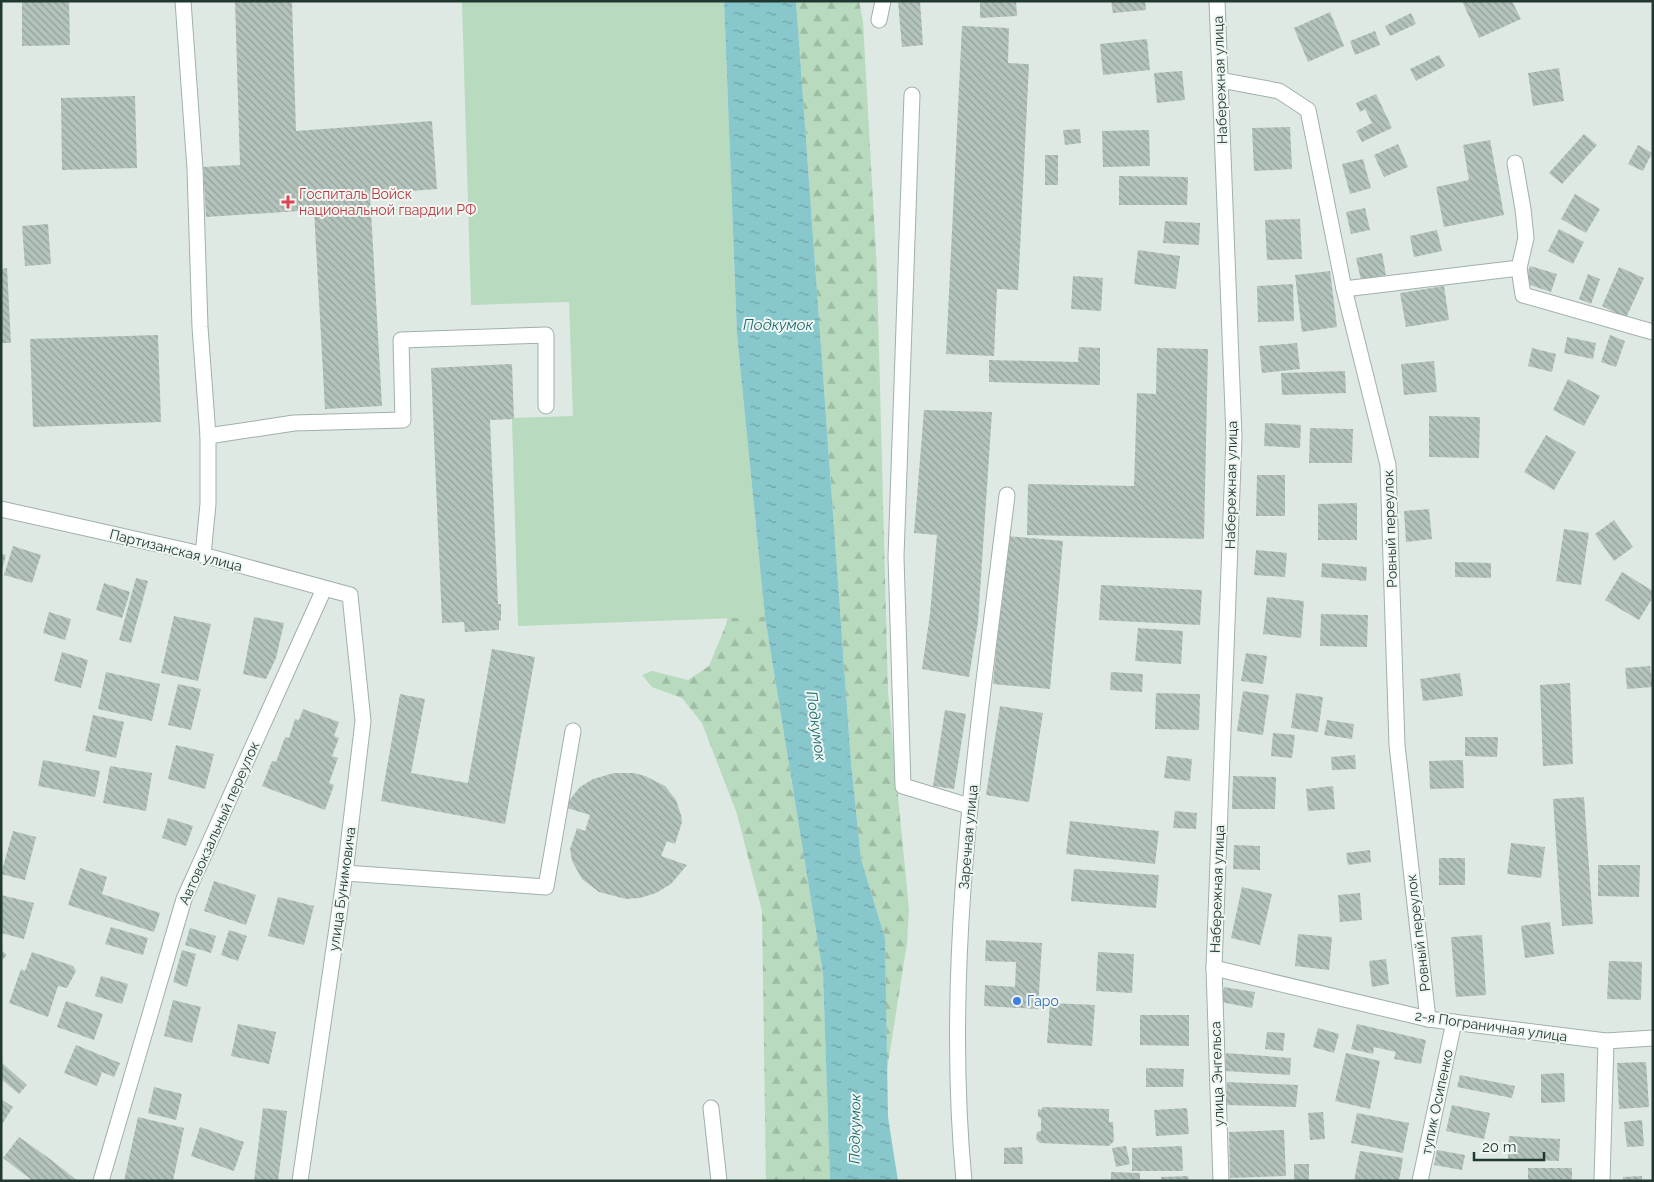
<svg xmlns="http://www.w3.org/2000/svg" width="1654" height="1182" font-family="Raleway,sans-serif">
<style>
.forest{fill:url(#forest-firs)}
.park{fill:#b8dabe}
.water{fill:url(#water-ripples)}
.building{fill:url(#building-back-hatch)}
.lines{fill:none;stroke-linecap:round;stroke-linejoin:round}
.minor-casing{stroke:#a1b0aa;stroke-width:17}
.minor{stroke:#fff;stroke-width:15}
.health-dot{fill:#e0444e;stroke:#eff6f2;stroke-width:2}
.shop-dot{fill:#3f7fe0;stroke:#eff6f2;stroke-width:2}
.labels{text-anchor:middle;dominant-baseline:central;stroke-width:4;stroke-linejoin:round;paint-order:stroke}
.street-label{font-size:14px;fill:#203830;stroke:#eff6f2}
.health-label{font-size:14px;fill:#be3a42;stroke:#eff6f2;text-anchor:start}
.shop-label{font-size:14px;fill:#366cbe;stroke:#eff6f2;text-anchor:start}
.water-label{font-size:15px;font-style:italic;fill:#1d6a71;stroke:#eff6f2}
</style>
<defs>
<pattern id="forest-firs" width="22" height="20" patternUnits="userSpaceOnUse" patternTransform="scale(1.25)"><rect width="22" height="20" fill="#b8dabe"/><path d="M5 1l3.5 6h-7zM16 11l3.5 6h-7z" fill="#9ebca4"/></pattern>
<pattern id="water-ripples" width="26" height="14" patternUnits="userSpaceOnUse" patternTransform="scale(1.25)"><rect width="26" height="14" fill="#88c8cd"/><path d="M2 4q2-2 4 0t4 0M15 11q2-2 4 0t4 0" fill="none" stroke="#6fa3a7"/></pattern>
<pattern id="building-back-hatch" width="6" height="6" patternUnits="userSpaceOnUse" patternTransform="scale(1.25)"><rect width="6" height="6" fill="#b4c4bc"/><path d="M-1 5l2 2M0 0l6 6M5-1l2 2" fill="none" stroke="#92a099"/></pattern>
</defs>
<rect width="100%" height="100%" fill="#dee9e4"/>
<g class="forest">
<polygon points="796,1 859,1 863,22 877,272 888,692 909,910 907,943 887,1070 885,938 861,859 851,762"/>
<polygon points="759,555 765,617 823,974 830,1181 766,1181 762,911 737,814 702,723 682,698 652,687 642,675 652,671 688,680 709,666 725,627 739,579"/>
</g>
<polygon class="park" points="462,1 724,1 737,335 765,617 518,626 512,418 573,416 569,302 471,305"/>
<polygon class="water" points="724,1 796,1 851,762 861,859 885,938 888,1117 898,1181 830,1181 823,974 765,617 737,335"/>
<g class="building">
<polygon points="22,1 69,1 70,45 22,46"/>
<polygon points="235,1 292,1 296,131 432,121 437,189 370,194 382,406 325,409 314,210 206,217 203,167 240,165"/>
<polygon points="898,1 920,1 923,45 902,47"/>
<polygon points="980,1 1016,1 1017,16 980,18"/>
<polygon points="1111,1 1145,1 1146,10 1113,13"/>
<polygon points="1462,1 1512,1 1521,19 1479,38"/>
<polygon points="1330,12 1344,46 1308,62 1294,28"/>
<polygon points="1411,13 1416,24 1390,36 1385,26"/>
<polygon points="962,26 1009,28 1008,63 1029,64 1018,290 997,289 994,356 946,354"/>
<polygon points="1375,31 1380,45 1355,55 1350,41"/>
<polygon points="1147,39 1150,70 1103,75 1100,44"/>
<polygon points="1439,55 1445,66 1416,81 1410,69"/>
<polygon points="1559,68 1564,101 1533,106 1528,73"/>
<polygon points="1182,71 1185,100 1157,103 1154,73"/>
<polygon points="1376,94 1392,128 1362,142 1356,131 1372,123 1365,109 1360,112 1356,103"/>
<polygon points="135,96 137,168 62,170 61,98"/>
<polygon points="1290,127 1292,169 1254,171 1252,128"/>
<polygon points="1080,129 1081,143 1065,145 1063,130"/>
<polygon points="1149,130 1150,166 1103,167 1102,131"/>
<polygon points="1584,134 1597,145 1562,184 1549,173"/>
<polygon points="1490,140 1504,215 1444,227 1436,187 1469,180 1463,145"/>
<polygon points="1398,144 1408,167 1384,177 1374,155"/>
<polygon points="1638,145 1652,153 1643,171 1628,164"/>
<rect x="1045" y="155" width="13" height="30"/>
<polygon points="1363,159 1371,188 1350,194 1342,164"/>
<polygon points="1119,176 1188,177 1187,205 1119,205"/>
<polygon points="1575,194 1600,209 1586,233 1561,219"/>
<polygon points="1365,208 1370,230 1351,234 1346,212"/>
<polygon points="1300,219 1302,259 1267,260 1265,220"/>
<polygon points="1165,221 1200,223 1199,245 1163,243"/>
<polygon points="48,224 51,264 25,266 22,226"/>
<polygon points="1559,229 1584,242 1573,264 1548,251"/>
<polygon points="1437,230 1442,251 1414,257 1410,236"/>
<polygon points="1138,250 1180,256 1176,289 1134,284"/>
<polygon points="1382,253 1386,275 1361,280 1356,258"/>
<polygon points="1530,266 1557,274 1551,292 1524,283"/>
<polygon points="1619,267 1644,278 1626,318 1602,306"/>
<polygon points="7,268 11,343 1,343 1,269"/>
<polygon points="1330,271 1337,327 1302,332 1295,275"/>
<polygon points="1588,274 1600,279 1591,304 1579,299"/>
<polygon points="1073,276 1103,278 1101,311 1071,309"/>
<polygon points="1293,284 1294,321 1258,322 1257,286"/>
<polygon points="1444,286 1449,320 1406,327 1400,293"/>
<polygon points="158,335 161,422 33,427 30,339"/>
<polygon points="1610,335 1625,341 1616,367 1601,362"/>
<polygon points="1567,337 1596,343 1593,359 1564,353"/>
<polygon points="1297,343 1300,369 1262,373 1259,346"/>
<polygon points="1079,347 1100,348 1100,385 989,382 989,360 1078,362"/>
<polygon points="1157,348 1208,349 1204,539 1027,535 1028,484 1134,486 1137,393 1156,394"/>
<polygon points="1532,348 1556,354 1552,372 1528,366"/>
<polygon points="1434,361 1437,392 1404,395 1401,364"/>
<polygon points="512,364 514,419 490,420 498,604 501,604 501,620 499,621 499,630 465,632 464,622 442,623 431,368"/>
<polygon points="1345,371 1346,393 1282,395 1281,373"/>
<polygon points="1568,379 1600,396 1584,426 1553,410"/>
<polygon points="924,410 992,412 978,622 969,677 922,669 930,614 937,535 914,533"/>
<polygon points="1429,416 1480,417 1479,458 1429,457"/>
<polygon points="1265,423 1301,425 1300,448 1264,446"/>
<polygon points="1310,428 1353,429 1352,463 1309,463"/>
<polygon points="1546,435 1576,452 1554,490 1524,472"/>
<polygon points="1257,475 1285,475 1285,516 1256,516"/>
<polygon points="1357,503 1357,540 1318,540 1318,504"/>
<polygon points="1429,509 1432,539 1406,542 1404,511"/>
<polygon points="1614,520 1633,547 1614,561 1595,534"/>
<polygon points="1564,529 1589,533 1581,585 1556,581"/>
<polygon points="1007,536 1063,541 1050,689 993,684"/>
<polygon points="13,546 41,555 32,583 4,575"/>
<polygon points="1256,550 1287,553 1285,577 1254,575"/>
<polygon points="1,554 6,555 2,569 1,569"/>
<polygon points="1455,562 1491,563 1491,578 1455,577"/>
<polygon points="1322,563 1367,567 1366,581 1321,577"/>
<polygon points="1622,572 1653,591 1653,597 1639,620 1605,600"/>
<polygon points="136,578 148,581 131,643 119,640"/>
<polygon points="104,583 130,592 122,618 96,610"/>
<polygon points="1101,585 1202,590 1200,625 1099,620"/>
<polygon points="1267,597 1304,601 1301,638 1263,634"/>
<polygon points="49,612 71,619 65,640 43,633"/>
<polygon points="1321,614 1368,615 1367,647 1320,646"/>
<polygon points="174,616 211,624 198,681 161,673"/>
<polygon points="254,617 284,623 276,658 266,679 243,674"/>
<polygon points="1138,628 1183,631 1181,664 1135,661"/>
<polygon points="492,649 535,657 505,824 381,801 400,694 425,699 411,773 468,783"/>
<polygon points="62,652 88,660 81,688 54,681"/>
<polygon points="1246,653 1267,656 1263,684 1241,681"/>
<polygon points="1650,666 1653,687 1627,689 1625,668"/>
<polygon points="106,672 160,684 152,721 98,709"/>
<polygon points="1111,672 1143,674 1142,692 1110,690"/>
<polygon points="1460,673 1463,696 1423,701 1420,679"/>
<polygon points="1570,683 1573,764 1543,766 1540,685"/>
<polygon points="178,684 201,689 191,730 168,725"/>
<polygon points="1243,691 1269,695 1263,735 1237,731"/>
<polygon points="1156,693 1200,694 1199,730 1155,729"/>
<polygon points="1296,693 1323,697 1318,732 1291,728"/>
<polygon points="1000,706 1043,713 1029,802 986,795"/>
<polygon points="303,709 339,722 334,736 339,738 332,756 338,758 329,783 334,785 325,810 262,786 272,761 276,762 285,737 289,738 295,719 299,720"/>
<polygon points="945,710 966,714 954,789 933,786"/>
<polygon points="93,715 124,722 116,758 85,751"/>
<polygon points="1327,720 1354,724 1352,739 1324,735"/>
<polygon points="1273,733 1295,735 1292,758 1271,756"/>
<polygon points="1465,737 1498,737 1497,757 1465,756"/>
<polygon points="176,745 214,754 205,789 168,779"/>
<polygon points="1355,755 1356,769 1332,770 1331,757"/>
<polygon points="1167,756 1192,759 1190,781 1164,778"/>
<polygon points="43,760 100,771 95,797 38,786"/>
<polygon points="1463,760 1464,788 1430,789 1429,761"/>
<polygon points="110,766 152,773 146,811 103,803"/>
<polygon points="614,773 634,773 645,776 665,786 676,800 681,815 682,822 675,844 667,841 661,856 687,865 671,884 656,893 640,898 626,899 599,892 582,879 572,861 570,849 577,828 585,831 590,815 564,807 580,787 593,779"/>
<polygon points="1233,776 1276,777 1275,809 1232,809"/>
<polygon points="1333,786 1335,809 1308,811 1306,789"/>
<polygon points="1584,797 1593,924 1562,926 1553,799"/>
<polygon points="1175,811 1197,813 1196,829 1173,828"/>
<polygon points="168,818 193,826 186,846 162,838"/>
<polygon points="1070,821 1159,831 1155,864 1066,854"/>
<polygon points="13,831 36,837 25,880 1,874"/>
<polygon points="1511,843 1545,847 1541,878 1507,874"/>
<polygon points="1234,845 1260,846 1260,870 1233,869"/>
<polygon points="1370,850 1371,862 1348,865 1346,853"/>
<rect x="1439" y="858" width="26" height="27"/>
<polygon points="1598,865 1640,865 1639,897 1598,896"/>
<polygon points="80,868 107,877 102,894 160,913 154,932 68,905"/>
<polygon points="1074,869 1159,875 1156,908 1071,901"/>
<polygon points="214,881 256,895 246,925 204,911"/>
<polygon points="1242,887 1272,894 1260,945 1231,938"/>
<polygon points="1360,893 1362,920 1340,922 1338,895"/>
<polygon points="1,895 34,903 24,939 1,933"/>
<polygon points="278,897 314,906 304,945 268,936"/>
<polygon points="1550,922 1554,954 1525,958 1521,926"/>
<polygon points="111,927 148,938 143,955 105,944"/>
<polygon points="190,928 216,936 211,953 185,945"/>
<polygon points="229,930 247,936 238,961 221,955"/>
<polygon points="1298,934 1332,937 1329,970 1295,966"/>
<polygon points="1482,935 1486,995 1456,997 1451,937"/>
<polygon points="986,940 1042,943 1038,1009 984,1006 985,985 1015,987 1016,962 985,961"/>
<polygon points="1,950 7,955 1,961"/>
<polygon points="182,950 196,954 187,987 173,982"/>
<polygon points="32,952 73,966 76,971 67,988 58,986 48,1017 9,1003 21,969 25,971"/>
<polygon points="1098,952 1134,954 1132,993 1096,991"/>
<polygon points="1386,959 1389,984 1372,987 1369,961"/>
<polygon points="1609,961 1642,962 1641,1000 1607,999"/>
<polygon points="101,976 128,984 122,1004 95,996"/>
<polygon points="1224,987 1255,992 1252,1008 1221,1002"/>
<polygon points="173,1000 201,1007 192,1043 164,1036"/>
<polygon points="66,1001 103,1014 94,1040 57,1027"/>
<polygon points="1050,1003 1095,1005 1092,1046 1047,1043"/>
<polygon points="1140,1015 1189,1015 1189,1046 1140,1045"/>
<polygon points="238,1024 276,1032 269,1064 231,1056"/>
<polygon points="1357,1024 1426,1040 1421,1064 1394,1059 1396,1052 1374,1047 1373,1054 1351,1049"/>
<polygon points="1318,1028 1339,1034 1334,1053 1313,1047"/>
<polygon points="1267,1032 1285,1033 1283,1051 1265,1049"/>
<polygon points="76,1045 120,1063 114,1077 102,1072 97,1086 64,1073"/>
<polygon points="1226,1053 1291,1058 1290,1075 1225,1071"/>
<polygon points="1346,1053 1380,1061 1370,1109 1335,1101"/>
<polygon points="1,1062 27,1085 19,1094 1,1079"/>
<polygon points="1646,1062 1649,1107 1619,1109 1617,1063"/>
<polygon points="1146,1068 1184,1069 1183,1087 1146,1087"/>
<polygon points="1564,1073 1565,1102 1541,1103 1541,1074"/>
<polygon points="1460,1075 1515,1086 1512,1098 1457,1087"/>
<polygon points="1227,1082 1298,1085 1296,1107 1226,1105"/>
<polygon points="154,1087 182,1094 176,1120 148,1113"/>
<polygon points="1,1099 13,1107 1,1126"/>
<polygon points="1452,1105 1490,1113 1484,1139 1446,1131"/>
<polygon points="1042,1107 1109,1109 1109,1122 1113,1122 1114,1141 1109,1146 1040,1143 1036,1139 1037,1132 1041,1131 1041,1118 1038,1117 1038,1109 1042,1110"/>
<polygon points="263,1108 287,1111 278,1181 254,1181"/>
<polygon points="1187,1108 1189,1134 1156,1136 1154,1110"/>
<polygon points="1323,1112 1325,1139 1310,1140 1308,1113"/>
<polygon points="1357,1113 1409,1123 1403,1153 1351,1143"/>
<polygon points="138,1117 184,1128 173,1181 124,1181"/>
<polygon points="1642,1120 1644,1146 1627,1147 1624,1122"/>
<polygon points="200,1127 244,1142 234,1171 191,1156"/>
<polygon points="1284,1130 1286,1176 1230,1178 1229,1132"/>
<polygon points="1509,1136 1560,1139 1559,1161 1508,1159"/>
<polygon points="19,1137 50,1159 78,1181 33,1181 3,1158"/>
<polygon points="1126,1146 1130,1164 1116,1167 1112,1148"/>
<polygon points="1182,1146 1183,1171 1132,1171 1132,1148"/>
<polygon points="1022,1147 1023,1164 1004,1164 1004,1148"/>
<polygon points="1437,1150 1465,1155 1462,1170 1434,1165"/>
<polygon points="1360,1151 1403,1158 1399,1181 1354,1181"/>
<rect x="1294" y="1164" width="15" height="17"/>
<rect x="1528" y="1168" width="44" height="13"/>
<polygon points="1111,1172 1140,1173 1140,1181 1111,1181"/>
<polygon points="1188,1176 1189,1181 1161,1181 1161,1177"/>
<polygon points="1642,1176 1642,1181 1623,1181 1623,1177"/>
</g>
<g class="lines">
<defs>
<g id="minor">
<polyline points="183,1 195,169 200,327 208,436 208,504 203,555"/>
<polyline points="1217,1 1234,437 1214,968 1221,1181"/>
<polyline points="879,20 883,1"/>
<polyline points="1220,80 1279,91 1308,110 1344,289 1388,465 1397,745 1428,1019"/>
<polyline points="912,95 896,557 903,786 969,806"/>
<polyline points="1515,163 1523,209 1526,238 1519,268 1523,295 1653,332"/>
<polyline points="1344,289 1519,268"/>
<polyline points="208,436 294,423 403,420 401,340 546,335 546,406"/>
<polyline points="1,509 188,551 350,595 363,721 345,873 300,1181"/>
<polyline points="345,873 546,887 573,731"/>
<polyline points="1214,968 1428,1019 1606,1041 1653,1038"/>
<polyline points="711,1108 719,1181"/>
<polyline points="101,1181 184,899 324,589"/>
<path d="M964 1181C942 952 980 722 1007 495"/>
<polyline points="1420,1181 1454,1022"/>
<polyline points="1602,1181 1606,1041"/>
</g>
</defs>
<use href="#minor" class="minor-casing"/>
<use href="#minor" class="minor"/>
</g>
<path class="health-dot" d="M285.5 194.5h5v5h5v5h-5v5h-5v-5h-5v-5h5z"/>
<circle class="shop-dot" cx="1017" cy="1001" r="5"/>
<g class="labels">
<g class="street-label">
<text transform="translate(1220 80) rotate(-92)">Набережная улица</text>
<text transform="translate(1231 485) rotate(-89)">Набережная улица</text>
<text transform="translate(1390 529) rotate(-92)">Ровный переулок</text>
<text transform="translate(176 550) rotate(14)">Партизанская улица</text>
<text transform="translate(219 823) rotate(-66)">Автовокзальный переулок</text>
<text transform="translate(968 837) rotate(-85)">Заречная улица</text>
<text transform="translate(342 889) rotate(-82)">улица Бунимовича</text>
<text transform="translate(1217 889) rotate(-88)">Набережная улица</text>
<text transform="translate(1418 933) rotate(-97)">Ровный переулок</text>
<text transform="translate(1491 1026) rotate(8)">2-я Пограничная улица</text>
<text transform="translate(1217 1074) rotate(-92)">улица Энгельса</text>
<text transform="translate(1437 1102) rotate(-78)">тупик Осипенко</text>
</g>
<g class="health-label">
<text x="299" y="194">Госпиталь Войск<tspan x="299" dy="16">национальной гвардии РФ</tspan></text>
</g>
<g class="shop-label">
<text x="1027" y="1001">Гаро</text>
</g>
<g class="water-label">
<text x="778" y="325">Подкумок</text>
<text transform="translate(816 726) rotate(82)">Подкумок</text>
<text transform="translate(855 1129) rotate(-89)">Подкумок</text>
</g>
</g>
<rect width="1654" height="1182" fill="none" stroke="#203830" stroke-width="5"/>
<path d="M1474 1152v8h70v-8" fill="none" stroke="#203830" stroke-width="2.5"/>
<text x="1482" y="1152" font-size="15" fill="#203830" stroke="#eff6f2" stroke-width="4" paint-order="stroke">20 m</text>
</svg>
